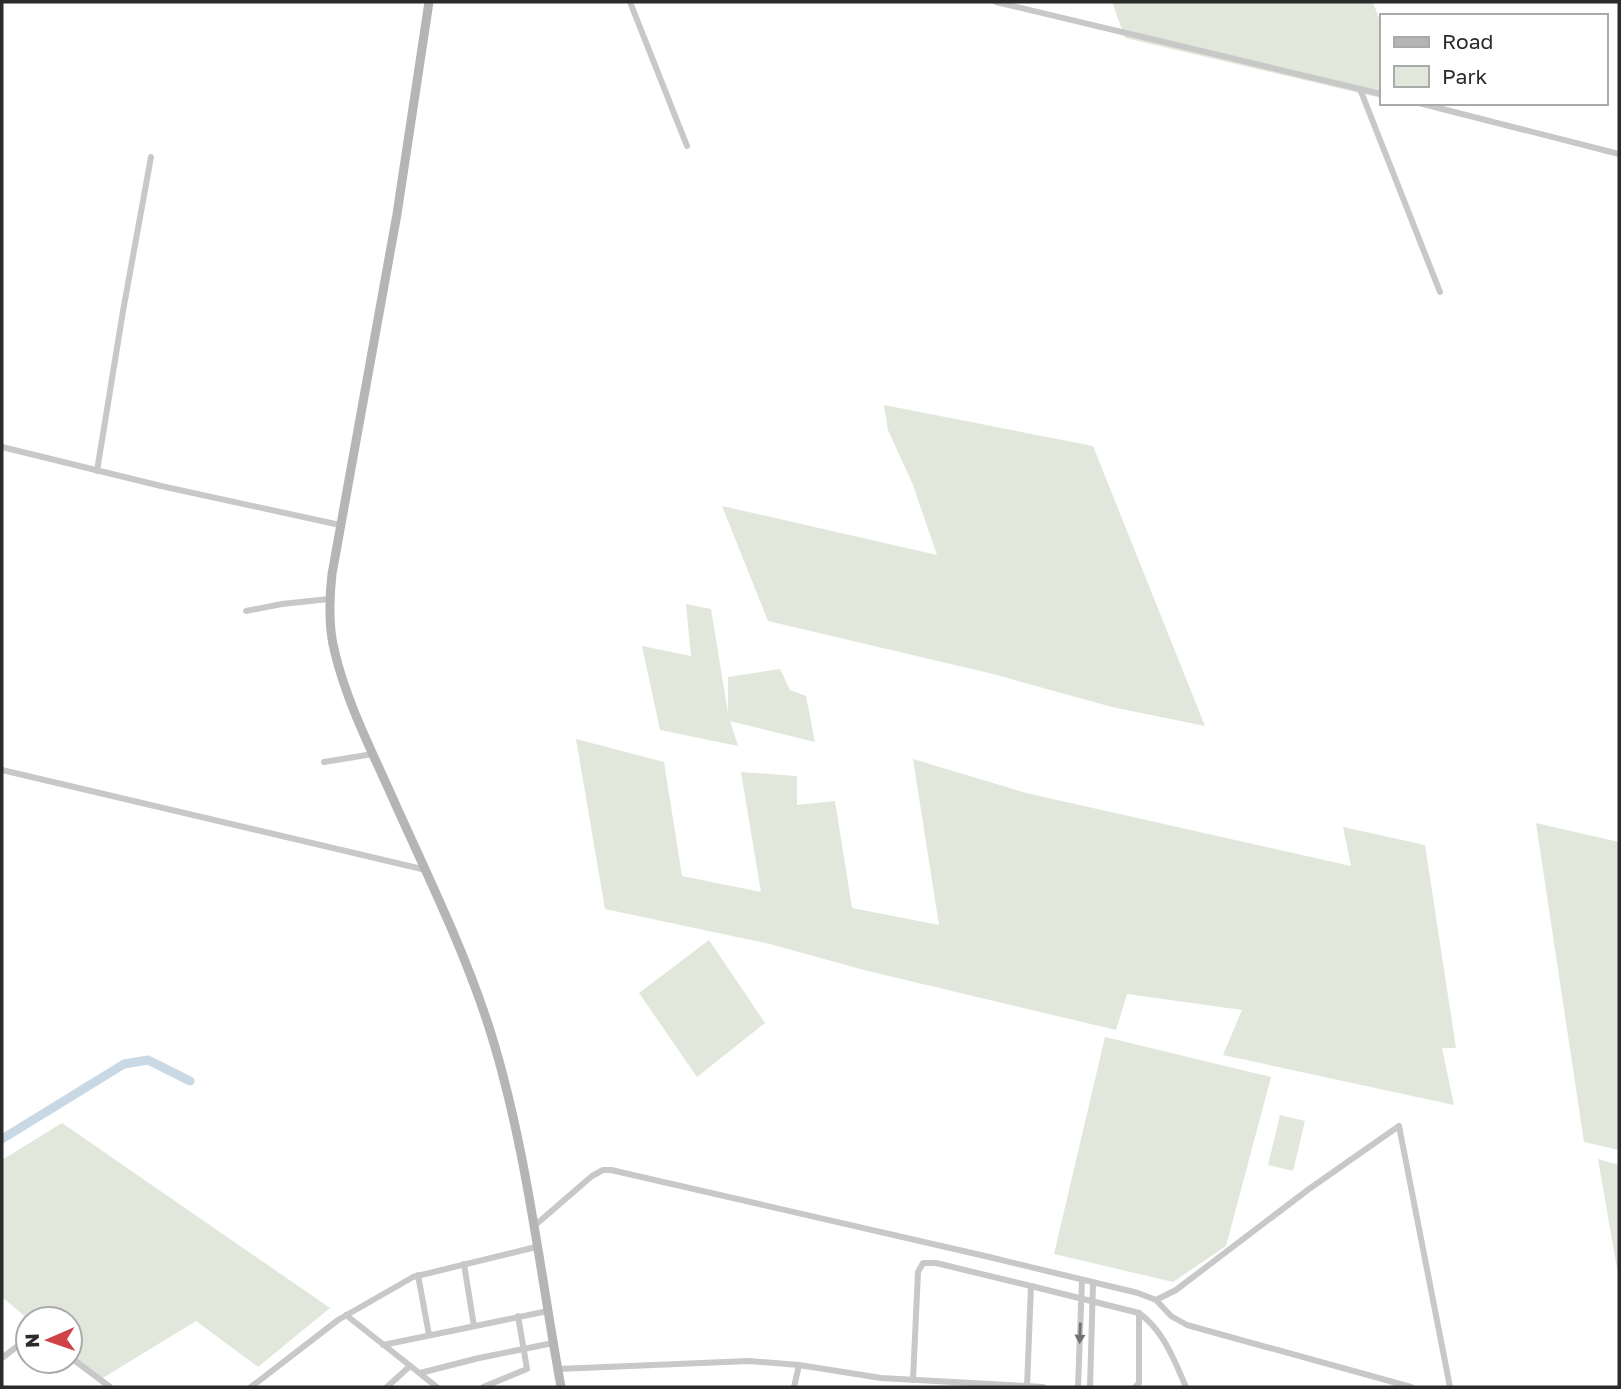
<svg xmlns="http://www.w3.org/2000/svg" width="1621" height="1389" font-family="'Golos Text',sans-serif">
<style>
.green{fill:#e1e7da}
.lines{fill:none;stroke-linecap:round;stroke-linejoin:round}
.canal{stroke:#c8d9e5;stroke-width:9}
.minor{stroke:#c8c8c8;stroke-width:6}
.secondary{stroke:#b5b5b5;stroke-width:9}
.oneway{fill:#727272}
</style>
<rect width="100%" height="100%" fill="#fff"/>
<g class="green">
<polygon points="1112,2 1373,2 1381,24 1381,98 1125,38"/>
<polygon points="884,405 1093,446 1205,726 1112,707 993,674 768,621 722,506 937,555 913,485 888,430"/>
<polygon points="686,604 711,609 728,713 728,677 780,669 790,690 806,696 815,742 730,721 738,746 660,730 642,646 691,656"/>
<polygon points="576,739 664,762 682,876 761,892 741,772 797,776 797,805 835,801 852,908 939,925 913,759 1026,793 1351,866 1343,827 1425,845 1456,1048 1442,1048 1454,1105 1223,1055 1242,1010 1127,994 1116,1030 864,970 770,944 605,909"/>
<polygon points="1536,823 1619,842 1619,1150 1584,1142"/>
<polygon points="709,940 765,1023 697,1077 639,993"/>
<polygon points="1105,1037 1271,1077 1226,1246 1173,1282 1054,1254"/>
<polygon points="1280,1115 1305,1121 1293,1171 1268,1165"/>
<polygon points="62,1123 330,1308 258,1367 196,1321 101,1379 70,1354 70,1319 28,1319 2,1297 2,1160"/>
<polygon points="1598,1159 1619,1165 1619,1280"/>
</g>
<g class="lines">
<polyline class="canal" points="2,1139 124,1064 148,1060 190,1081"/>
<g class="minor">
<polyline points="630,2 687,146"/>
<polyline points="996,2 1381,94"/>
<polyline points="1360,89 1440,292"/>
<polyline points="1419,103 1619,154"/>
<polyline points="2,447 161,486 340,525"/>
<polyline points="97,471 123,311 151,157"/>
<polyline points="246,611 282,604 329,599"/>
<polyline points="324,762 373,754"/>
<polyline points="2,770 426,870"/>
<polyline points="533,1227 592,1176 603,1170 611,1170 985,1256 1138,1293 1156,1300 1171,1316 1187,1325 1411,1387"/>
<polyline points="464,1264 474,1326"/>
<polyline points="418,1275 429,1335"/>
<polyline points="1156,1300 1176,1290 1309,1189 1399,1126 1450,1387"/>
<polyline points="346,1315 437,1387"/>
<polyline points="383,1345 548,1311"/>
<polyline points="70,1357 110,1387"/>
<polyline points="2,1358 28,1338"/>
<polyline points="558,1369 749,1361 799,1365 881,1378 1043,1387"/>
<polyline points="420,1373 479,1358 553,1343"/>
<polyline points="913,1380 918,1272 923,1263 936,1263 1031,1286"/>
<polyline points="251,1387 338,1320 413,1277 536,1247"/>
<polyline points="387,1387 410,1366"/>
<polyline points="483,1387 527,1369 518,1316"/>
<polyline points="794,1387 799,1365"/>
<path d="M1027 1387 1031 1286 1139 1313C1164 1331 1174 1360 1186 1387"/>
<polyline points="1078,1387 1082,1280"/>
<polyline points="1090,1387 1093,1283"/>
<polyline points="1135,1387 1139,1383 1139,1313"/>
</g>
<path class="secondary" d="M429 2 397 214 332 574C329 601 328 627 335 653 348 707 376 759 398 810 430 880 464 951 488 1024 526 1142 539 1267 561 1387"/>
</g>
<defs><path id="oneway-solid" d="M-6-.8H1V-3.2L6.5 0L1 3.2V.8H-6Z" transform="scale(1.75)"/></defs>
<use class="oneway" href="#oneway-solid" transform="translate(1080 1333) rotate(92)"/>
<rect width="1621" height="1389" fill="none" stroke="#2b2b2b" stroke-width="7"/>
<rect x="1380" y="14" width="228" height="91" fill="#ffffff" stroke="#aaaaaa" stroke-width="2"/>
<rect x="1394" y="37" width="35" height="10" fill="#b5b5b5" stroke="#aaaaaa" stroke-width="2"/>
<text x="1442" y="49" font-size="21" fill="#2b2b2b">Road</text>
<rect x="1394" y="66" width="35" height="21" fill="#e1e7da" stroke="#aaaaaa" stroke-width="2"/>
<text x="1442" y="84" font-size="21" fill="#2b2b2b">Park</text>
<g transform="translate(49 1340) rotate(268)"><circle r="33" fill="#ffffff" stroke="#aaaaaa" stroke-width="2"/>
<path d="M0-5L12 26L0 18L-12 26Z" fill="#ce4248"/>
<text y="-10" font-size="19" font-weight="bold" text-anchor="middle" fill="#2b2b2b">N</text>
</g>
</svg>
